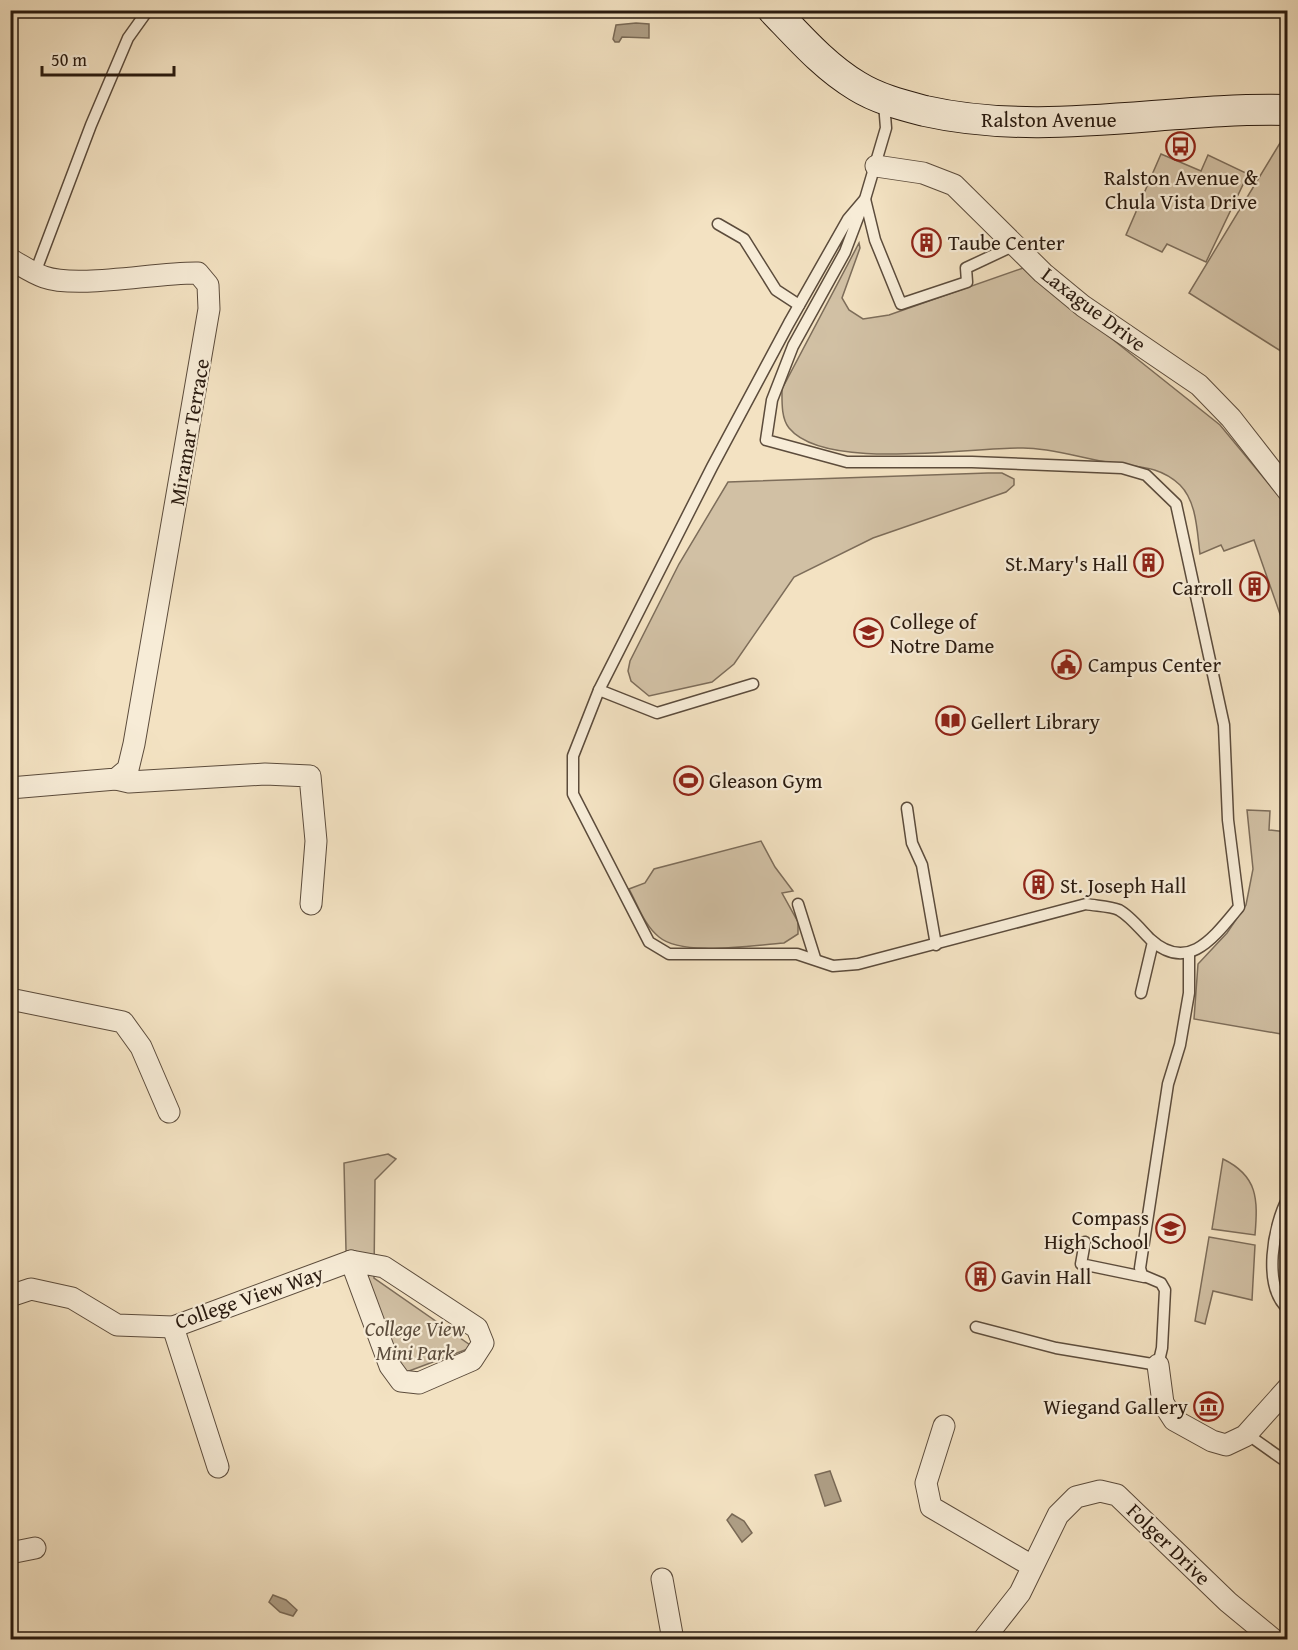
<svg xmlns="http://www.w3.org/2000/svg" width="1298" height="1650" font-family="'Gentium Book Plus',serif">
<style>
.green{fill:#d1c0a4;stroke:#7d6d5a;stroke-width:1.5}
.water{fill:#ae9e85;stroke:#796956;stroke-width:1.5}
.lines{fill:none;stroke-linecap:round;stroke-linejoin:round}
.lane-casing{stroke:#5c4c3c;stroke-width:13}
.street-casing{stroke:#5c4c3c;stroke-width:23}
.secondary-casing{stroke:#291a0f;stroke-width:32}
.lane{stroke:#f7ecd7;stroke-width:10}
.street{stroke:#f7ecd7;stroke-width:21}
.secondary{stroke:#f7ecd7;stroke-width:30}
.labels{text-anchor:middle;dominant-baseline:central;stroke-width:4.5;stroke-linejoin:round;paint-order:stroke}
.street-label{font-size:21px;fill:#291a0f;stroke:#f7ecd7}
.poi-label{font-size:21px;fill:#291a0f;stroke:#f7ecd7;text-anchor:start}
.park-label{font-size:21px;font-style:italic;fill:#5b4c3c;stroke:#f7ecd7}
</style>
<rect width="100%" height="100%" fill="#f3e2c2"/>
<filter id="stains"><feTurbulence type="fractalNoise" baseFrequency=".00333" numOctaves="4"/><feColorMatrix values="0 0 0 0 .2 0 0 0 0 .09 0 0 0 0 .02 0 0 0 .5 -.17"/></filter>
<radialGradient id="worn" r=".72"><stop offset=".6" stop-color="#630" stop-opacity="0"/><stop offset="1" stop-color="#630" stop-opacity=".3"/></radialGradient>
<g class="green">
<polygon points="1280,143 1288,148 1287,355 1189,293"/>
<polygon points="1161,154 1201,171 1208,155 1248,174 1206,262 1167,244 1162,252 1126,235"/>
<path d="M859 243 860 248 842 298 849 310 863 319 889 315 1023 268 1220 425 1287 506V634L1254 540 1224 551 1221 545 1200 554C1197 532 1197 502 1180 485 1160 466 1138 467 1113 463 1084 459 1053 448 1023 448 970 447 825 472 789 428 781 418 782 401 782 389Z"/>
<polygon points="988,473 1002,473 1014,479 1014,485 1006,492 873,538 794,577 734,664 712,682 649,696 631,681 628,671 630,661 679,564 728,482"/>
<polygon points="1247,810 1270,811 1269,830 1287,832 1287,1035 1194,1019 1198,964 1227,933 1246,905 1253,869"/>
<path d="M761 841 775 867 793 891 782 893 798 922V934L784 943C752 945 683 957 659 937 644 925 638 905 629 889L645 883 654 869Z"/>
<polygon points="388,1154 396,1159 375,1180 374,1278 473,1347 401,1374 346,1250 344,1163"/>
<path d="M1223 1159C1258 1176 1258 1199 1255 1235L1212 1229Z"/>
<polygon points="1287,1227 1287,1304 1280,1290"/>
<polygon points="1209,1237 1255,1245 1252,1300 1213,1291 1205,1324 1195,1321"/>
</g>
<g class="water">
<polygon points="636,23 649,24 649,38 622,37 619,42 615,42 613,39 616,25"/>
<polygon points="830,1471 841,1501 825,1506 815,1475"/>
<polygon points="732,1514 744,1521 752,1533 742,1542 727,1520"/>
<polygon points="273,1595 286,1600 297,1610 293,1616 280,1612 269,1602"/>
</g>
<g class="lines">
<defs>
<g id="lane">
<path d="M865 199 845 252 793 346 772 400 766 440 847 462H972L1122 468 1146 475 1176 504 1224 725 1228 820 1239 907C1214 937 1188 974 1150 939 1141 930 1130 916 1119 910 1110 906 1096 906 1086 904L858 964 833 966 797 954H669L649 942 573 794V756L599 690 712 467 789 323 848 219 865 199 886 128 884 103"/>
<polyline points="865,199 875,240 901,304 967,282 966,268 1015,245"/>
<polyline points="718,224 744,239 776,290 799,305"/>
<polyline points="35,273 91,125 128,38 148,10"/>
<polyline points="599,690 657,713 753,684"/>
<polyline points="907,808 912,843 922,865 936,945"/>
<polyline points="798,904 815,958"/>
<polyline points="1141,993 1153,942"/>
<path d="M1288 1198C1273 1225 1262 1287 1288 1309"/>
<polyline points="1085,1242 1081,1264 1144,1277"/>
<polyline points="976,1327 1056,1348 1158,1365 1162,1348 1165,1290 1161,1283 1142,1275 1140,1268 1168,1084 1180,1045 1189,993 1189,954"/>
<polyline points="1247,1434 1288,1463"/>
</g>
<g id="street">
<polyline points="876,166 923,173 954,185 1043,273 1083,306 1199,385 1231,418 1288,491"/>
<path d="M10 259C21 265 32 273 44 277 78 289 157 272 198 273L208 285 209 309 134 744 128 769 116 779 10 788"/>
<polyline points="116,779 129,782 265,774 310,776 316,841 311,904"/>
<polyline points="10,999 123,1022 141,1047 169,1112"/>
<polygon points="351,1261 384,1267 477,1328 483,1343 472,1360 419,1383 401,1381 390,1366"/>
<polyline points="10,1296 31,1289 72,1298 117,1325 173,1327 351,1261"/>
<polyline points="173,1327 218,1467"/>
<polyline points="1158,1365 1163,1403 1174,1420 1212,1441 1226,1445 1245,1436 1288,1388"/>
<polyline points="944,1426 926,1483 931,1507 1032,1566"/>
<polyline points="10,1553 35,1548"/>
<polyline points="662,1579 673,1640"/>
<polyline points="983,1640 1020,1593 1058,1515 1076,1497 1100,1491 1117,1495 1228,1602 1274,1640"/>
</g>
<path id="secondary" d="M773 10C799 37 825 67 857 86 878 99 902 105 925 111 1045 138 1166 107 1288 110"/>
</defs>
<use href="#lane" class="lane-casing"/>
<use href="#street" class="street-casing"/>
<use href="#secondary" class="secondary-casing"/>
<use href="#lane" class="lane"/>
<use href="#street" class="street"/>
<use href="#secondary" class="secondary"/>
</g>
<defs>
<symbol id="bus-ring" viewBox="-11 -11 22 22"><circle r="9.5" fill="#f7ecd7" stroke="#8f2418" stroke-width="1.5"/><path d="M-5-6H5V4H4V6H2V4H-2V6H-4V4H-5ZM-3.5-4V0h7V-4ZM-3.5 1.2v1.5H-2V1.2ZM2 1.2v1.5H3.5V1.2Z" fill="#8f2418"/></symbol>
<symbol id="building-ring" viewBox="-11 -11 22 22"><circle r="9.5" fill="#f7ecd7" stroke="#8f2418" stroke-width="1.5"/><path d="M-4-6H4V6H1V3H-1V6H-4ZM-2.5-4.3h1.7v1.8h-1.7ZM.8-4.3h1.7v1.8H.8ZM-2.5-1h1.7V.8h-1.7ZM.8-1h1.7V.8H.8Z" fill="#8f2418"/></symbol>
<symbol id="university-ring" viewBox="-11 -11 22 22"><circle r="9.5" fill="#f7ecd7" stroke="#8f2418" stroke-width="1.5"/><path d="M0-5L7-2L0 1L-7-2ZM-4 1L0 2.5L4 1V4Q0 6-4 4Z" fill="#8f2418"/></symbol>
<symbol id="civic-ring" viewBox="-11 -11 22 22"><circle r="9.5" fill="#f7ecd7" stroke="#8f2418" stroke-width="1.5"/><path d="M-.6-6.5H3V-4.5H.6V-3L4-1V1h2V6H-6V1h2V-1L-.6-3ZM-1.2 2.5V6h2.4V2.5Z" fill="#8f2418"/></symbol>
<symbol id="library-ring" viewBox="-11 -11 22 22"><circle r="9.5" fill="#f7ecd7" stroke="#8f2418" stroke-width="1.5"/><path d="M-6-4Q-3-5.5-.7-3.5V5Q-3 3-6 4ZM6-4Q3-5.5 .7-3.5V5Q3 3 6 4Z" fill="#8f2418"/></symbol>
<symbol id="stadium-ring" viewBox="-11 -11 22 22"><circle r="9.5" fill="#f7ecd7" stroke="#8f2418" stroke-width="1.5"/><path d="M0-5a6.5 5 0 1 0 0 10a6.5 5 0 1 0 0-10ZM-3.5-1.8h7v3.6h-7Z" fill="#8f2418"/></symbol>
<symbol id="school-ring" viewBox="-11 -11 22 22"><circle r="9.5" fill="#f7ecd7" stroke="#8f2418" stroke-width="1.5"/><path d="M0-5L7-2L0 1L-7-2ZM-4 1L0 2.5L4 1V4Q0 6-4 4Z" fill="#8f2418"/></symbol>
<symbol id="museum-ring" viewBox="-11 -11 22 22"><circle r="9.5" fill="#f7ecd7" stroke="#8f2418" stroke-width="1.5"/><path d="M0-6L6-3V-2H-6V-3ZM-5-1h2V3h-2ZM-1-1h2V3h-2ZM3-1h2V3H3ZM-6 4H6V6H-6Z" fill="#8f2418"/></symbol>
</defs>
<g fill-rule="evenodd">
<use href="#bus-ring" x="1164" y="130" width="33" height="33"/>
<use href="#building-ring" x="910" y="226" width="33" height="33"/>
<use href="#building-ring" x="1132" y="546" width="33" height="33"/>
<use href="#building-ring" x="1238" y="570" width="33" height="33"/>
<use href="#university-ring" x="852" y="616" width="33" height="33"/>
<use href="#civic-ring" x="1050" y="648" width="33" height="33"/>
<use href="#library-ring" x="934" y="704" width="33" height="33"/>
<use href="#stadium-ring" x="672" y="764" width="33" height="33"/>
<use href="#building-ring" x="1022" y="868" width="33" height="33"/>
<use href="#school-ring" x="1154" y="1212" width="33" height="33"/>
<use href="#building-ring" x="964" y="1260" width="33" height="33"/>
<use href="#museum-ring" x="1192" y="1390" width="33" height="33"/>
</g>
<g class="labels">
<g class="street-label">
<text x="1049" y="119">Ralston Avenue</text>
<text transform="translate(1094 309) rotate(37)">Laxague Drive</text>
<text transform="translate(189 432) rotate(-80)">Miramar Terrace</text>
<text transform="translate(249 1297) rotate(-19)">College View Way</text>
<text transform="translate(1169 1544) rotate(44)">Folger Drive</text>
</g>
<g class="poi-label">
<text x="1181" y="177" text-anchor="middle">Ralston Avenue &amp;<tspan x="1181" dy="24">Chula Vista Drive</tspan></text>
<text x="948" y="242">Taube Center</text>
<text x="1128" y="563" text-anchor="end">St.Mary's Hall</text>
<text x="1233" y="587" text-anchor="end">Carroll</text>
<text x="890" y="621">College of<tspan x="890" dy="24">Notre Dame</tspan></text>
<text x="1088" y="664">Campus Center</text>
<text x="971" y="721">Gellert Library</text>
<text x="709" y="780">Gleason Gym</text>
<text x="1060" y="885">St. Joseph Hall</text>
<text x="1149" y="1217" text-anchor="end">Compass<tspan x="1149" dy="24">High School</tspan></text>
<text x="1001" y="1276">Gavin Hall</text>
<text x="1188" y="1406" text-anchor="end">Wiegand Gallery</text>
</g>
<g class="park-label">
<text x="415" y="1328">College View<tspan x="415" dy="24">Mini Park</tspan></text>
</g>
</g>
<rect width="1298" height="1650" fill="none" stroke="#f3e2c2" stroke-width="36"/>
<rect x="12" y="12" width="1274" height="1626" fill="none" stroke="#291a0f" stroke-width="3"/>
<rect x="18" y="18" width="1262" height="1614" fill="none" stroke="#291a0f" stroke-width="1.5"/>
<path d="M42 66v9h132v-9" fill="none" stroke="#291a0f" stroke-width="3"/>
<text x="51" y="66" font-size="18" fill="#291a0f" stroke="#f7ecd7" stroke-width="4.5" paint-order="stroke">50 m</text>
<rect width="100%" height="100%" filter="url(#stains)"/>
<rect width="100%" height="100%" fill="url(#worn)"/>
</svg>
